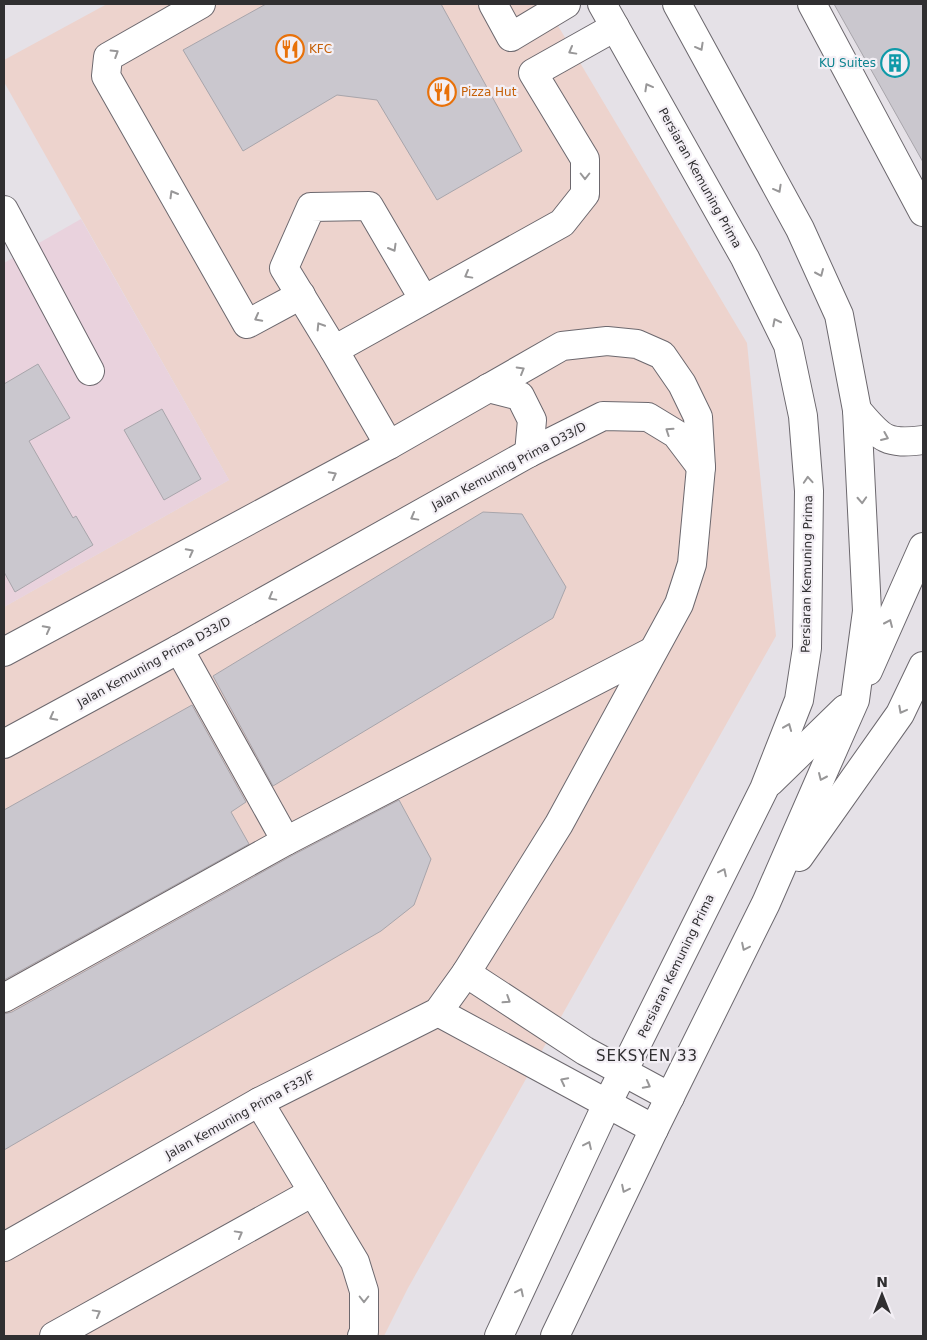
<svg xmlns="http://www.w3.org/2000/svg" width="927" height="1340" font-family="'DejaVu Sans',sans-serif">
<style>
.commercial{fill:#edd3cd}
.industrial{fill:#e9d2dd}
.building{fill:#cac7ce;stroke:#a8a5ab}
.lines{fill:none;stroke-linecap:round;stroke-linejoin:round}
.minor-casing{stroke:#6c686e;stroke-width:30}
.minor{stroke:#fff;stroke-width:28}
.oneway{stroke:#989798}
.labels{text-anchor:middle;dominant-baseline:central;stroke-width:4.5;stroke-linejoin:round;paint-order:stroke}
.food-label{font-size:12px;fill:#c56008;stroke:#f3eff5;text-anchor:start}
.culture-label{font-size:12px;fill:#0d838f;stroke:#f3eff5;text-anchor:end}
.street-label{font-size:12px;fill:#302f31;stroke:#f3eff5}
.quarter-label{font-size:15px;letter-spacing:1px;fill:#302f31;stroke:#f3eff5}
</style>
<rect width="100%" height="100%" fill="#e5e1e7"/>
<polygon class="commercial" points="107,4 545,4 747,343 776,636 408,1288 384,1336 4,1336 4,607 229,480 4,82 4,60"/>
<polygon class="industrial" points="81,219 229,480 4,607 4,263"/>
<g class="building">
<polygon points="266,4 441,4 522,151 437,200 377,100 337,95 243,151 183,50"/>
<polygon points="834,4 923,4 923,162"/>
<polygon points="38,364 70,418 29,441 73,518 76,516 93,545 15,592 4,572 4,384"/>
<polygon points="162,409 201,479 164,500 124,430"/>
<polygon points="483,512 522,514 566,587 553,618 273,786 213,676"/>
<polygon points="192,705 246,802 231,812 249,844 4,980 4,810"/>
<polygon points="399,800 431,859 414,905 381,931 4,1150 4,1014 12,1012 293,855"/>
</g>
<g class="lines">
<defs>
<g id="minor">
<polyline points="201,4 108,57 106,76 247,324 301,295"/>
<polyline points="493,4 511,37 566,4"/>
<polyline points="812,4 923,212"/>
<polyline points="4,210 90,371"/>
<polyline points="424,300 369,206 311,207 284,268 334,350 562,223 585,194 585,159 533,73 615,27"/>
<polyline points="334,350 389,445"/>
<polyline points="488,388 520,396 532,420 529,453"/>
<path d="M857 410C881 438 885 445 923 440"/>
<polyline points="179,649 286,841"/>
<polyline points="4,652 389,445 562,346 607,341 637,344 662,355 682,384 698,417 701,467 692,564 679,604 559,824 466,973 438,1012 259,1102 4,1247"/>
<polyline points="868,671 923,547"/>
<polyline points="4,744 179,649 529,453 603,416 648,417 676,434 701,467"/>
<polyline points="770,782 845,709"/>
<polyline points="799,857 900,714 923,666"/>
<polyline points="466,973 585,1051 670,1097"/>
<polyline points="4,998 286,841 651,652"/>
<polyline points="438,1012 654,1129"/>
<polyline points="259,1102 355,1262 364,1291 364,1332 362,1336"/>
<polyline points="54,1336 313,1192"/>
<polyline points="499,1336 607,1104 764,789 799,700 807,648 809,491 803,416 788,345 745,258 602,4"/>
<polyline points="555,1336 654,1129 766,903 825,768 855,700 867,611 857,410 839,315 800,229 677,4"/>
</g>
</defs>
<use href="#minor" class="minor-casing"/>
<use href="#minor" class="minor"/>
</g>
<defs><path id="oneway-chevron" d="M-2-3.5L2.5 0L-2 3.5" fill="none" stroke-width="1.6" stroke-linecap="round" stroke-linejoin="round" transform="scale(1.25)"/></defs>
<g class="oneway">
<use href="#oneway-chevron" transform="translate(700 47) rotate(61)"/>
<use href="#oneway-chevron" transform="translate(572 51) rotate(151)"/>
<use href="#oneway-chevron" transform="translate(115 53) rotate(-32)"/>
<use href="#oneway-chevron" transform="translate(648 87) rotate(-119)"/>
<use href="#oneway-chevron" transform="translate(585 176) rotate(90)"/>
<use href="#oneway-chevron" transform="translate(778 189) rotate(61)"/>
<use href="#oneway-chevron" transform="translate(173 194) rotate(-120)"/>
<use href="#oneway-chevron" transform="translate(393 248) rotate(60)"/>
<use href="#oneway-chevron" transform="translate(820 273) rotate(66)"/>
<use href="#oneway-chevron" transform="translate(468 275) rotate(151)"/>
<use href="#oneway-chevron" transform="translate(258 318) rotate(152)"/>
<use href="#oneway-chevron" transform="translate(776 322) rotate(-117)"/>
<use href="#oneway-chevron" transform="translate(320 326) rotate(-122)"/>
<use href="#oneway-chevron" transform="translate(521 370) rotate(-30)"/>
<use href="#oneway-chevron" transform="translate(669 431) rotate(-146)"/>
<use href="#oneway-chevron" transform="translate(885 437) rotate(23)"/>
<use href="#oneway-chevron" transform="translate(333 475) rotate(-28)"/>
<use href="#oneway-chevron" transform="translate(808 480) rotate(-94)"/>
<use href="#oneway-chevron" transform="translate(862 500) rotate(87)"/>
<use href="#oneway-chevron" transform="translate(414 517) rotate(151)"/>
<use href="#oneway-chevron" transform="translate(190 552) rotate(-28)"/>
<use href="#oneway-chevron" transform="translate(272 597) rotate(151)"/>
<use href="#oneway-chevron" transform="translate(889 623) rotate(-66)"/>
<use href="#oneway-chevron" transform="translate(47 629) rotate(-28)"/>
<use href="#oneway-chevron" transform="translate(902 710) rotate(118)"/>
<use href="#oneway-chevron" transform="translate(53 717) rotate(152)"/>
<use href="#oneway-chevron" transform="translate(788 727) rotate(-68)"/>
<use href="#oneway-chevron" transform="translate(822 777) rotate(114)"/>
<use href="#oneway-chevron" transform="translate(723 872) rotate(-64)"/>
<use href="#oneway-chevron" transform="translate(745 947) rotate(116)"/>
<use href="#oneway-chevron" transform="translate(507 1000) rotate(33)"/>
<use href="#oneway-chevron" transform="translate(564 1081) rotate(-153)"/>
<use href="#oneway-chevron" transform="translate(647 1085) rotate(28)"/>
<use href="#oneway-chevron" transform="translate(588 1145) rotate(-65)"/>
<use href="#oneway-chevron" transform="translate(625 1189) rotate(116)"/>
<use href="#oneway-chevron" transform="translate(239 1234) rotate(-29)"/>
<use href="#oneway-chevron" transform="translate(520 1292) rotate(-64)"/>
<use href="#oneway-chevron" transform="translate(364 1299) rotate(90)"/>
<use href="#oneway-chevron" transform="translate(97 1313) rotate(-29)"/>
</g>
<defs>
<symbol id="restaurant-ring" viewBox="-11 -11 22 22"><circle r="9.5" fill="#f3eff5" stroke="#e8710a" stroke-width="1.5"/><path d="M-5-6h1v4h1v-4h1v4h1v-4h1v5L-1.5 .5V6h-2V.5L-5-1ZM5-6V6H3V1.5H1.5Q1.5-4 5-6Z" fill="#e8710a"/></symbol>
<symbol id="building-ring" viewBox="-11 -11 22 22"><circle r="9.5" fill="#f3eff5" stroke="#0f9aa8" stroke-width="1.5"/><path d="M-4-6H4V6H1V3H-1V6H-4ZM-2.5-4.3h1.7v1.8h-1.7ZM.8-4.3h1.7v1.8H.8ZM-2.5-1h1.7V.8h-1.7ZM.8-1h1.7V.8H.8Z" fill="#0f9aa8"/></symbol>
</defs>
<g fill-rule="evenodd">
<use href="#restaurant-ring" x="274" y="33" width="32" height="32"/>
<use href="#building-ring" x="879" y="47" width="32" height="32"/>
<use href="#restaurant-ring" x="426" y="76" width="32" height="32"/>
</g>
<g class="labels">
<g class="food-label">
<text x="309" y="49">KFC</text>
<text x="461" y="92">Pizza Hut</text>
</g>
<g class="culture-label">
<text x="876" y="63">KU Suites</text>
</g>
<g class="street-label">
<text transform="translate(700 178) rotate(61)">Persiaran Kemuning Prima</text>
<text transform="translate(509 466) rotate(-28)">Jalan Kemuning Prima D33/D</text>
<text transform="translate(807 574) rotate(-89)">Persiaran Kemuning Prima</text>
<text transform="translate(154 662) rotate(-29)">Jalan Kemuning Prima D33/D</text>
<text transform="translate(676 966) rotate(-64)">Persiaran Kemuning Prima</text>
<text transform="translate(240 1115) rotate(-29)">Jalan Kemuning Prima F33/F</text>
</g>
<g class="quarter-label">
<text x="647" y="1056">SEKSYEN 33</text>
</g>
</g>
<rect width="927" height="1340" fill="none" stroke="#302f31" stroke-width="10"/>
<g transform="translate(882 1295)" stroke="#f3eff5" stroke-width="4" paint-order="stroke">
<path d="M0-4L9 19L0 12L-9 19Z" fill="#302f31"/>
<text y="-8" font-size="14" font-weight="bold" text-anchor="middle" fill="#302f31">N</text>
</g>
</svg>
